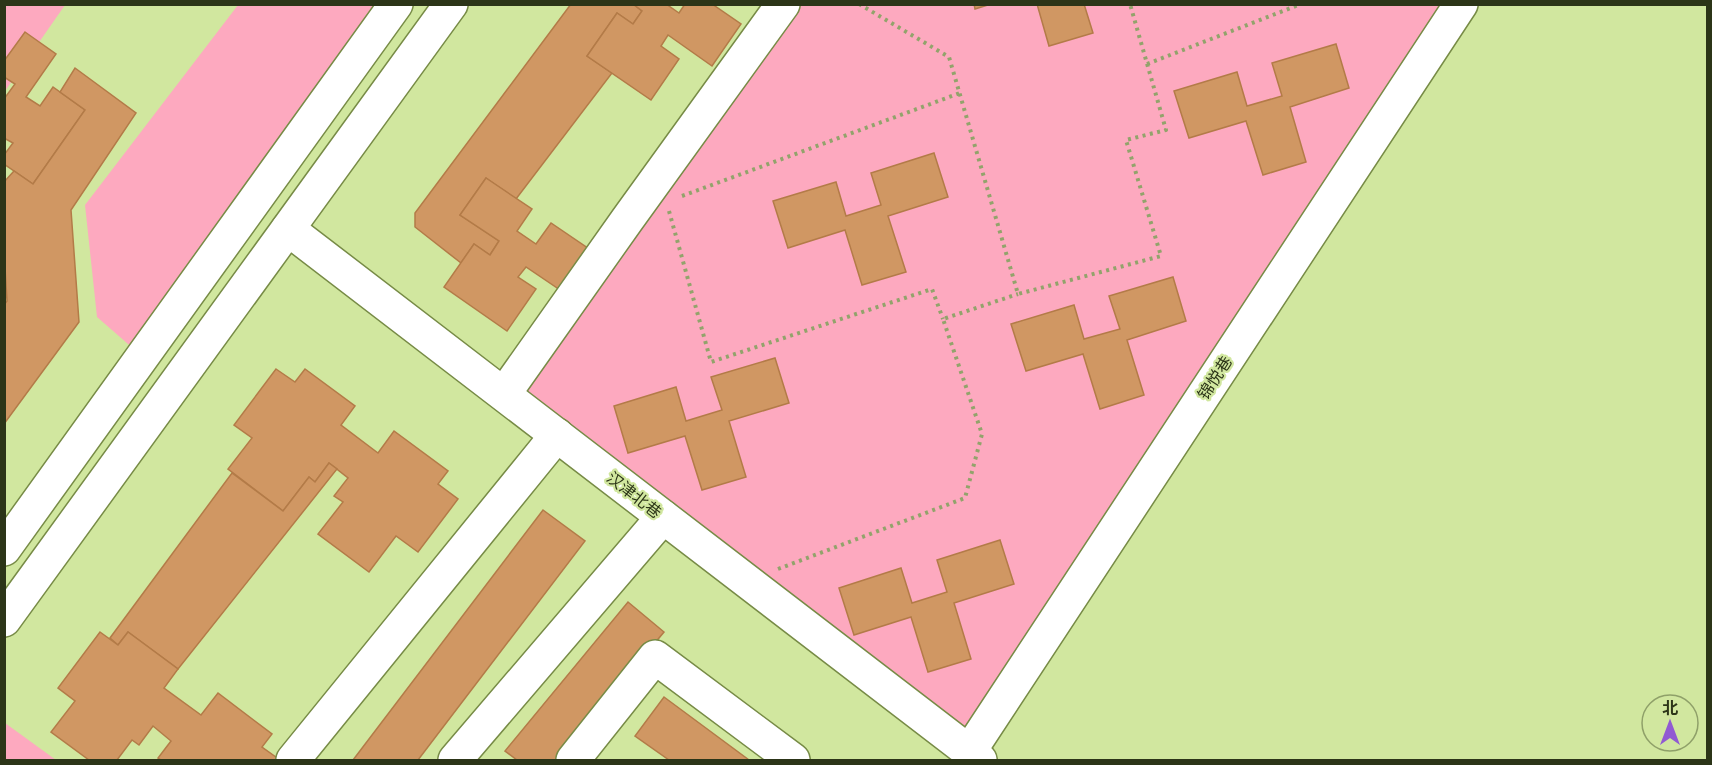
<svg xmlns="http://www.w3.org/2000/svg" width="1712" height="765" font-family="'Fira Sans Condensed','Noto Sans SC',sans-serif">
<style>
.green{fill:#fda9bf}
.building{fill:#d09763;stroke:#b37b48;stroke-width:1.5}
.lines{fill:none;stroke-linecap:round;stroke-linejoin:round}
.minor-casing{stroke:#778b46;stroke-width:36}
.major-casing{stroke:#778b46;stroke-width:36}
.path{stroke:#92a36b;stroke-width:4;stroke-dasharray:3 4.5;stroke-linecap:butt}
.minor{stroke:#fff;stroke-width:33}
.major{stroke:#fff;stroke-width:33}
.labels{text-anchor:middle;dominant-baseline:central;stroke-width:4.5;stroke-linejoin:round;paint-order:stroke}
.street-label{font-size:16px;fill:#2c3518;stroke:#d1e79f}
</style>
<rect width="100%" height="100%" fill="#d1e79f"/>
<g class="green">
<polygon points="5,5 65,5 5,91"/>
<polygon points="238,5 396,5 143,357 97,317 85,205"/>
<polygon points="776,5 1456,5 969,737 497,384"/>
<polygon points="4,723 5,723 56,760 5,760"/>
</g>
<g class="building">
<polygon points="571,4 633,4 642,11 633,24 617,13 587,56 612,73 516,199 486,178 460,215 499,241 490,255 474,244 461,263 415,227 415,213"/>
<polygon points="633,4 666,4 679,13 685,4 712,4 741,24 712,66 668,35 661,46 679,59 651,100 587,56 617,13 633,24 642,11"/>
<polygon points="974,4 991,4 975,9"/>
<polygon points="1037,4 1084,4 1093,33 1049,46"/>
<polygon points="25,32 56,54 26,97 40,106 53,87 85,110 33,184 4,164 4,155 13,143 4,138 4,99 15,84 4,77 4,61"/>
<polygon points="1336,44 1349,88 1290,107 1306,162 1263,175 1246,121 1189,138 1174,91 1237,72 1247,106 1282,96 1272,63"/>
<polygon points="75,68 136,113 71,210 79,322 4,424 4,305 7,301 4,251 4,182 14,171 33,184 85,110 60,92"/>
<polygon points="934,153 948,197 888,216 906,272 862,285 845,230 788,248 773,201 836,182 846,216 881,205 871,173"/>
<polygon points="486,178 532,209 517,231 536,244 551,223 598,255 569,296 526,267 518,277 536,289 507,331 444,287 474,244 490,255 499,241 460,215"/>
<polygon points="1173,277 1186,321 1127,340 1144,395 1100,409 1083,354 1026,371 1011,324 1074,305 1084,339 1120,329 1109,296"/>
<polygon points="775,358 789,403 729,421 746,477 702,490 685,436 628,453 614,406 676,387 686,421 722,410 711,377"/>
<polygon points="276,369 295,382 305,369 355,406 341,425 378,453 394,431 448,471 438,484 458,499 418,552 396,536 369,572 318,534 343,502 334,496 348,478 329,463 315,482 309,477 283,511 228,469 252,438 234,425"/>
<polygon points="329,463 337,469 178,669 128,632 118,645 110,638 232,473 283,511 309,477 315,482"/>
<polygon points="543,510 585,541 418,760 353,760"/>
<polygon points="1000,540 1014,584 954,603 971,659 928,672 911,617 854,635 839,588 901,568 912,603 947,592 937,560"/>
<polygon points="628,602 664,632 557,760 517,760 505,751"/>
<polygon points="100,632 118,645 128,632 178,669 164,688 201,715 218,693 272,734 262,747 280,760 161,760 158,758 171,741 153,726 139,745 132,740 117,760 89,760 51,732 75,701 58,688"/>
<polygon points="664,697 749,760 669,760 635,736"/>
</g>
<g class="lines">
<defs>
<g id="minor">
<polyline points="288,229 980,760"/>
<polyline points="504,394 627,220 783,4"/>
<polyline points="969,752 1461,4"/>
<polyline points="293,760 557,435"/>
<polyline points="455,760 663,517"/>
<polyline points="573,760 655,657 793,760"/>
</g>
<g id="major">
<polyline points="4,549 396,4"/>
<polyline points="4,620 451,4"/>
</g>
</defs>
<use href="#minor" class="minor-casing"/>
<use href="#major" class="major-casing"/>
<g class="path">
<polyline points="859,4 949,57 1018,294 1161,256 1126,140 1166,130 1130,4"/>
<polyline points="1147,64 1301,4"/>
<polyline points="682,196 960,93"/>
<polyline points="669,211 711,362 932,289 943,319"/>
<polyline points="778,569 965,498 982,434 943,319 1018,294"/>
</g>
<use href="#minor" class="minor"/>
<use href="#major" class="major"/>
</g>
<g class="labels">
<g class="street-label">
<text transform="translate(1215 378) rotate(-57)">锦悦巷</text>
<text transform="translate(634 495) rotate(38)">汉津北巷</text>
</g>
</g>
<rect width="1712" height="765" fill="none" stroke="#2c3518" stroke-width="12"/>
<g transform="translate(1670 723)"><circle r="28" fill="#d1e79f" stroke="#8fa069" stroke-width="1.5"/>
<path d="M0-4.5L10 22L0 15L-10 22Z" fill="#915ad2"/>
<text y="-9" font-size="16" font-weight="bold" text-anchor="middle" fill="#2c3518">北</text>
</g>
</svg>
